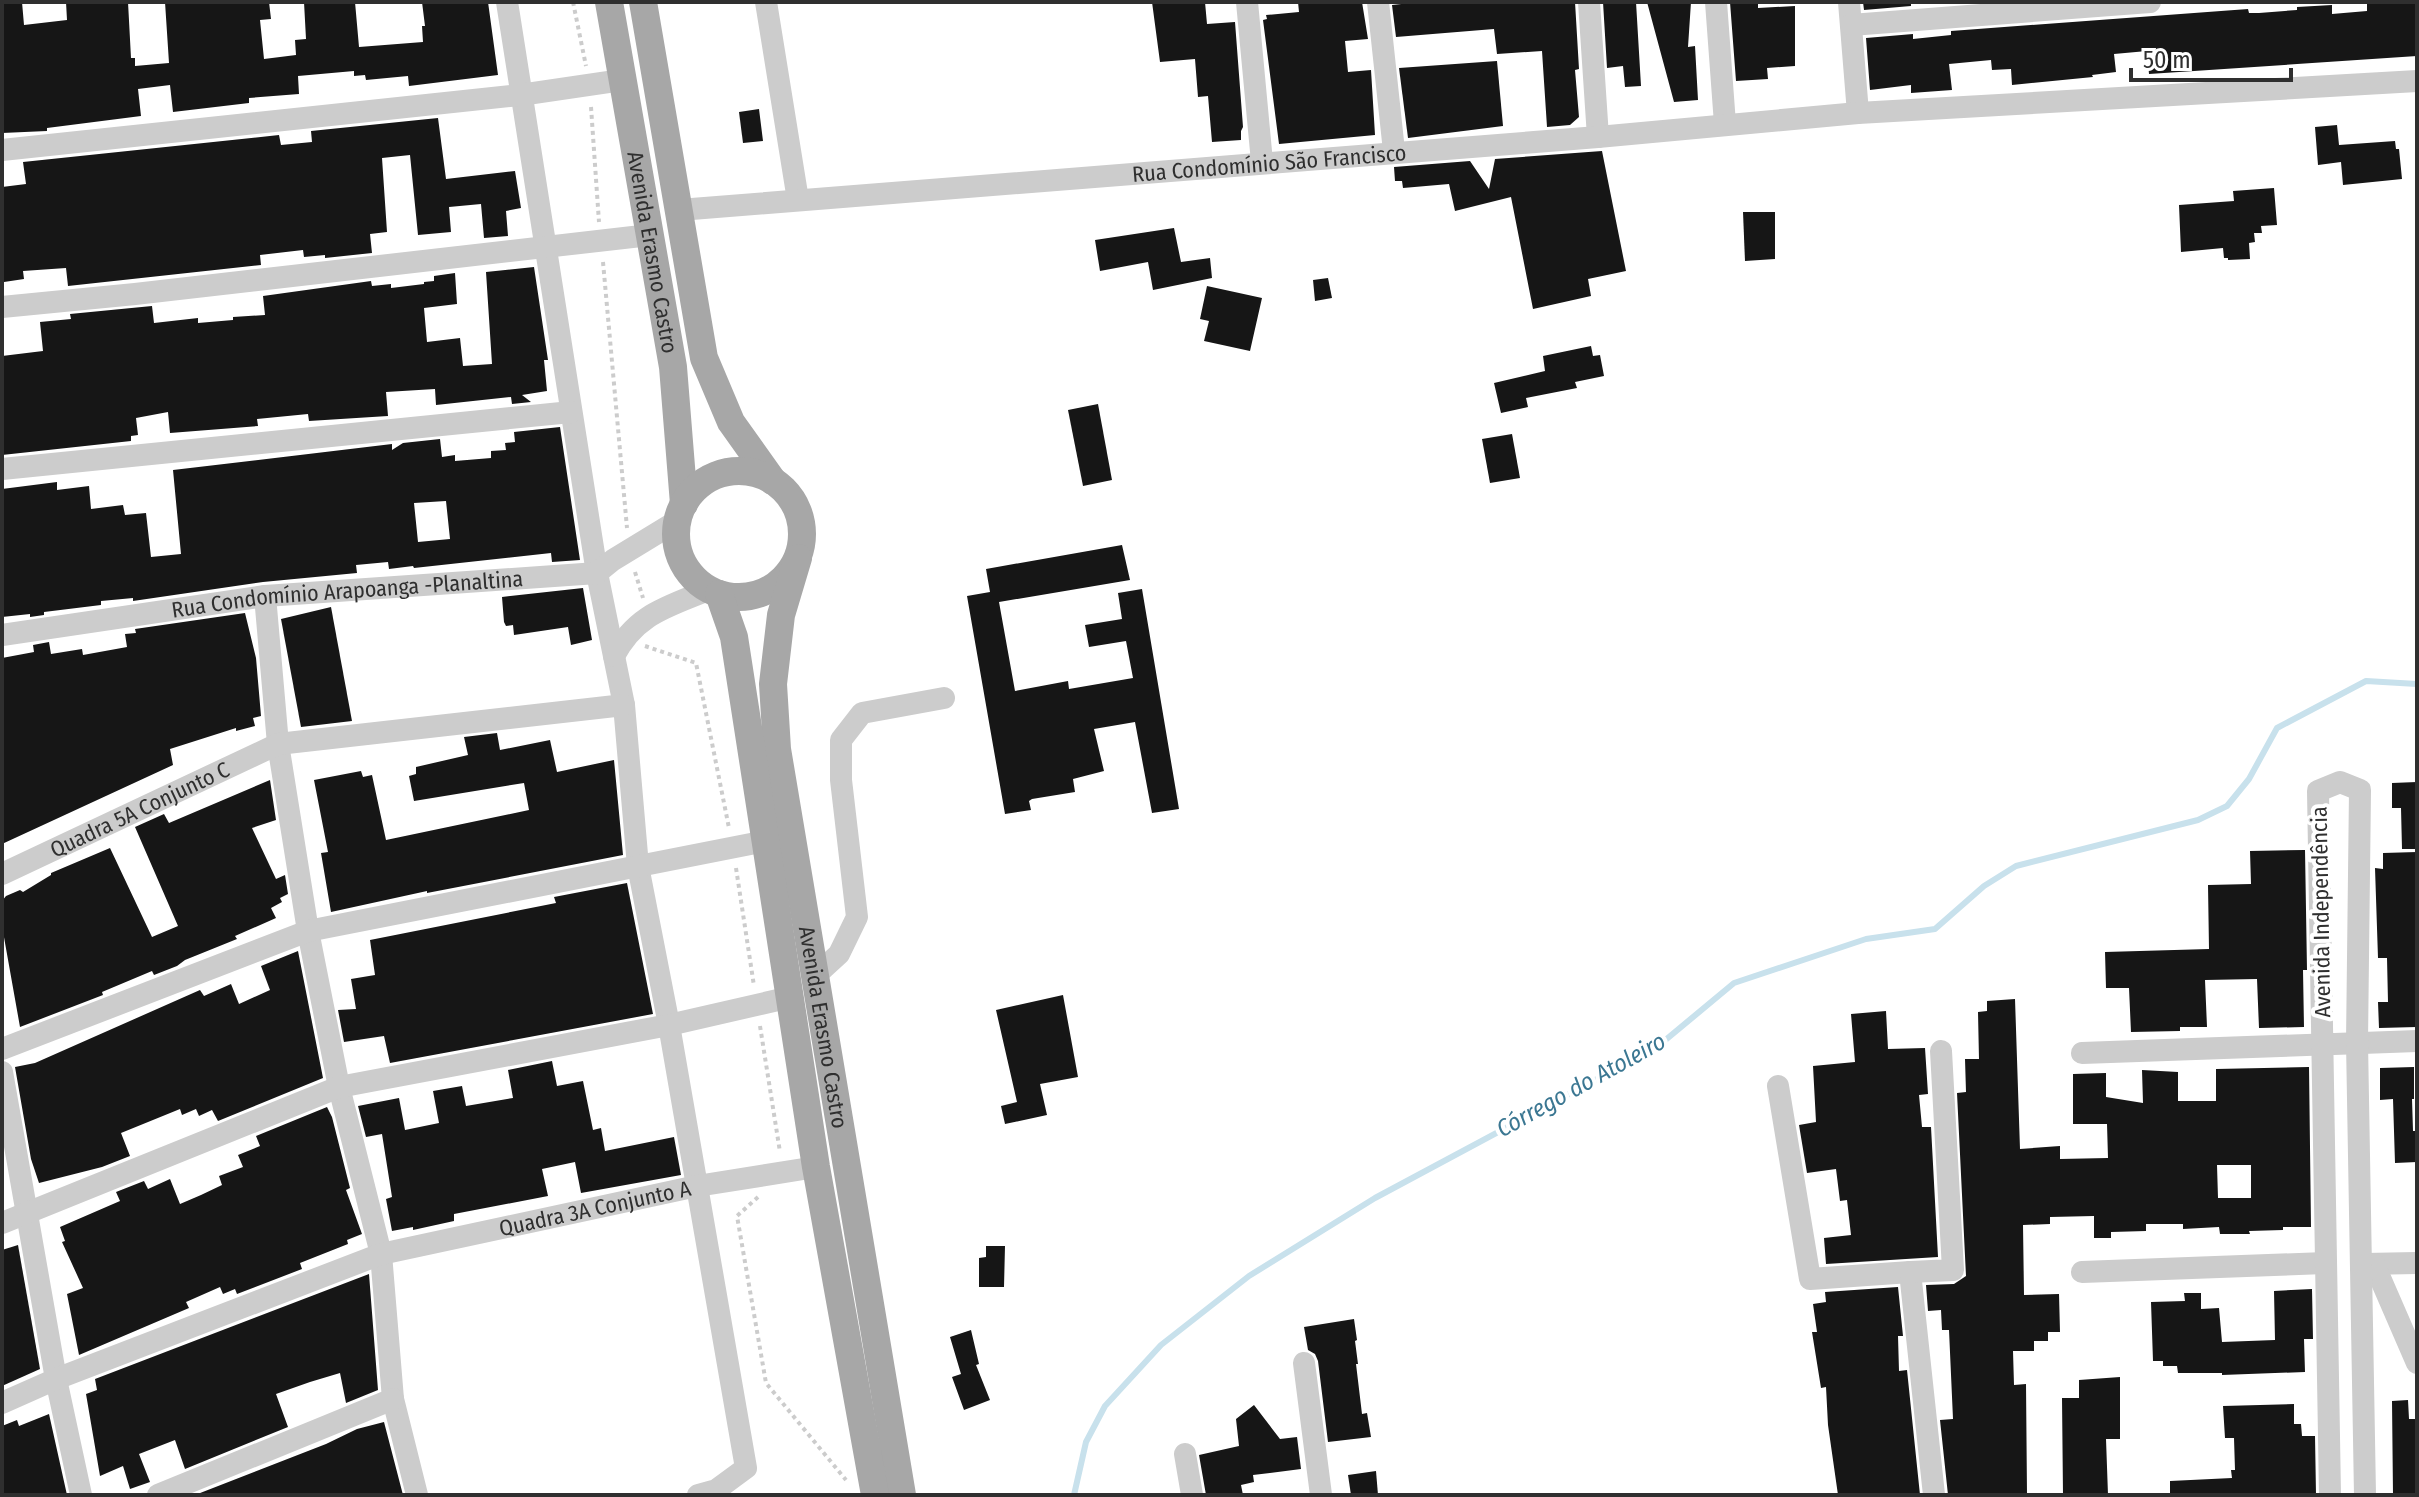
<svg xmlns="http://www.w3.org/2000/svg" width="2419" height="1497" font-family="'Fira Sans Condensed',sans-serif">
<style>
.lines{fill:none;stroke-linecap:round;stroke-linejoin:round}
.stream{stroke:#c8e1ec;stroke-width:6}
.building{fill:#161616;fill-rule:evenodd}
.path{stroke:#ccc;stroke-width:4;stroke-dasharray:4 4;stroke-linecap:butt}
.minor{stroke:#ccc;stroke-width:22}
.major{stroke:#a7a7a7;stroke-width:28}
.labels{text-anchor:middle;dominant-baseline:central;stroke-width:8;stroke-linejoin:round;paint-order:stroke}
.street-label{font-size:22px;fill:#2f2f2f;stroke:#fff}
.water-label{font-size:24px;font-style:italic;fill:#3b7792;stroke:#fff}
</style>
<rect width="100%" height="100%" fill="#fff"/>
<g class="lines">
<polyline class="stream" points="1074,1495 1086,1442 1105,1406 1161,1345 1249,1276 1375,1198 1657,1047 1734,983 1866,939 1935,929 1984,886 2016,866 2198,820 2227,806 2249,779 2277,728 2366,681 2417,684"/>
</g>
<g class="building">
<polygon points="2,2 22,2 24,25 67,20 66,2 128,2 131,58 135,58 135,66 169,63 165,2 269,2 271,19 260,20 264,59 296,55 295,40 306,39 304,2 355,2 359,47 423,42 422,26 425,26 422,2 488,2 498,75 409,86 408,76 366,80 365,75 354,76 354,71 298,76 299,94 249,98 249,103 173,112 170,85 138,89 141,116 47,128 47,131 2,133"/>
<polygon points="1152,2 1205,2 1207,24 1235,22 1243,127 1241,131 1241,140 1212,142 1208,96 1198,97 1195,59 1160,62"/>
<polygon points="1298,2 1362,2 1368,39 1345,41 1348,72 1371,70 1375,135 1279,144 1263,20 1267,19 1266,15 1299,12"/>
<polygon points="1420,2 1575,2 1579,69 1575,70 1579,117 1570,125 1547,127 1542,51 1497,54 1494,29 1396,37 1392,5"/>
<polygon points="1603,2 1636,2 1641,86 1625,87 1623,66 1607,68"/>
<polygon points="1647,2 1691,2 1688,47 1695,46 1698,100 1674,102"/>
<polygon points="1730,2 1758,2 1758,8 1795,6 1795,66 1767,68 1768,79 1736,81"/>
<polygon points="1863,2 1911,2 1911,6 1864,10"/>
<polygon points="2367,2 2415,2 2417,56 2149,74 2147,51 2114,54 2116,72 2092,75 2093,77 2012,85 2011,69 1992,70 1991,60 1949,64 1952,90 1911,93 1911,85 1870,90 1866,38 1913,34 1913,39 1951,35 1951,31 2248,9 2249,13 2259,13 2297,10 2297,7 2332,5 2332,14 2367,11"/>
<polygon points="1497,61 1503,126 1408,138 1399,68"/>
<polygon points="759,109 763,141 743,143 739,112"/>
<polygon points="438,118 446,179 515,171 521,208 506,211 508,236 484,238 481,204 449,207 451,232 418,235 410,155 382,158 387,232 370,234 372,253 325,258 325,255 304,257 303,250 260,255 261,265 68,286 66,268 23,271 24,279 4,282 2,187 26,184 23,162 279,135 281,145 312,142 311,131"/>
<polygon points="2337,125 2339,145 2395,141 2396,149 2399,149 2402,179 2343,185 2341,162 2318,165 2315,127"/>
<polygon points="1602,151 1626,271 1588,279 1591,296 1533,309 1511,197 1455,211 1449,184 1403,188 1402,181 1395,181 1394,167 1470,161 1489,189 1495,159"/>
<polygon points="2274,188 2277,225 2261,226 2262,233 2254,233 2255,242 2249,243 2250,259 2228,260 2228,258 2224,258 2223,248 2181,252 2179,205 2234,201 2233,191"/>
<polygon points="1743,212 1775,212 1775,259 1745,261"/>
<polygon points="1174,228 1181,262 1210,258 1212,278 1153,290 1148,262 1100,271 1095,240"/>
<polygon points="534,267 548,360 544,360 547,391 522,395 531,402 512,404 511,397 436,405 435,389 386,392 388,416 309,421 308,414 257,419 258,426 170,433 168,412 136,418 138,435 131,436 131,441 2,455 2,356 43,351 40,322 71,319 70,314 152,306 154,323 198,318 198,323 233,320 233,317 265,315 263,296 371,281 372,286 391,284 391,288 424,284 424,282 434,281 434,276 455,273 457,304 424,308 427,342 460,338 463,366 492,364 486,272"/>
<polygon points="1328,278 1332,298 1315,301 1313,280"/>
<polygon points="1207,286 1262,298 1250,351 1204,341 1209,321 1200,319"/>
<polygon points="1591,346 1593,356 1600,355 1604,376 1575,382 1577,388 1526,398 1528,407 1501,413 1494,383 1545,371 1543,356"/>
<polygon points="1098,404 1112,480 1083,486 1068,410"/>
<path d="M560 427 580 560 552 562 551 553 414 568 413 566 389 569 388 562 356 565 357 573 263 582 133 601V598L101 601V605L44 612V615L30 617V614L2 617V489L57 482V490L89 486 91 509 123 505 125 515 146 513 151 557 181 554 173 470 392 444V450L403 443 440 439 442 457 455 455V461L491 458V451L506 450 505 443 515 442 514 432ZM446 501 450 539 418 542 414 503Z"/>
<polygon points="1512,434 1520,478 1490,483 1482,439"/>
<polygon points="1122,545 1130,580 999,602 1015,691 1068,681 1069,689 1133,678 1126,641 1089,647 1085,625 1122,619 1118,593 1142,589 1179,809 1152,813 1135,722 1094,729 1104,771 1073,779 1075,792 1032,799 1029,801 1031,810 1005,814 967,596 990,592 986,569"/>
<polygon points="583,588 592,640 571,645 568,627 514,635 513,625 506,626 504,622 502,597"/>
<polygon points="331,607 352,721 301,727 281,619"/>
<polygon points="245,613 256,658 261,716 253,718 255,726 236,731 236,728 170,749 173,765 2,844 2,658 34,652 33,645 49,642 51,654 82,649 83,655 127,647 125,634 136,633 135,629"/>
<polygon points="497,733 500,750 550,740 557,772 614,760 623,855 427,893 427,891 331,912 321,853 328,852 314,780 361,771 363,777 372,775 386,840 529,810 524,783 414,801 409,776 416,774 416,767 468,755 464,737"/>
<polygon points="270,780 276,820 252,828 276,879 285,875 288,894 280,898 282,902 271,908 276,918 235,936 237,939 185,960 177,966 154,975 152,971 102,992 103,995 20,1027 2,926 2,901 6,896 20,890 23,892 51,875 51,873 110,848 152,937 178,926 135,827 164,814 169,823"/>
<polygon points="2417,782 2417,849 2402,849 2401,808 2392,808 2392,783"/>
<polygon points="2305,850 2307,970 2303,970 2304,1027 2259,1028 2257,979 2205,980 2207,1027 2180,1027 2180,1031 2131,1032 2129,988 2106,988 2105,952 2209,949 2208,885 2251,884 2250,851"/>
<polygon points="2417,852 2417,1027 2379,1028 2378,1002 2388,1002 2387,958 2378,958 2375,868 2383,869 2383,853"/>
<polygon points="627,883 653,1014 390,1063 384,1036 344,1042 338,1010 356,1009 351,979 375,975 370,940 556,903 554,897"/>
<polygon points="298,951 323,1078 218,1121 212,1110 199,1116 196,1109 182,1115 180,1109 121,1133 130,1156 102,1167 39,1183 31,1159 15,1067 35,1063 200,990 204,996 231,984 239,1004 270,990 261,966"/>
<polygon points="1063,995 1078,1077 1040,1084 1047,1115 1005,1124 1001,1106 1017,1102 996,1010"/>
<path d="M2015 999 2020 1149 2060 1146V1159L2108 1158 2107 1124H2073V1074L2106 1073V1097L2143 1103 2142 1070 2178 1072V1101H2216V1069L2309 1067 2311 1227H2283V1230L2249 1231 2250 1234H2220L2219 1227 2183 1229V1224H2146V1231L2111 1232V1238H2094V1216L2050 1217V1224L2023 1225 2024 1295 2059 1294 2060 1332H2048V1341H2034V1351H2013L2014 1385 2026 1384 2027 1495H1948L1940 1420 1953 1419 1949 1330H1942L1941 1310 1928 1311 1926 1285 1954 1284 1966 1276 1957 1093 1966 1092 1965 1059H1979L1978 1012 1987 1011V1001ZM2217 1165H2251V1198H2218Z"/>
<polygon points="1886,1011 1888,1049 1925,1048 1928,1094 1919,1095 1922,1127 1931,1127 1938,1257 1826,1264 1824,1238 1851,1235 1847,1200 1840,1201 1836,1169 1807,1173 1799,1125 1816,1122 1813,1066 1855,1062 1851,1014"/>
<polygon points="552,1061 557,1086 583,1081 593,1130 601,1128 605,1151 674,1137 681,1175 581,1193 575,1162 542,1169 548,1196 454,1214 454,1221 413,1230 413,1227 392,1231 386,1199 392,1197 382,1134 366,1137 358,1106 399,1098 405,1130 439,1123 433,1091 462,1086 466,1106 513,1098 508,1070"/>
<polygon points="2414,1067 2414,1099 2412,1099 2413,1131 2417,1131 2417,1162 2395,1163 2393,1099 2380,1100 2380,1068"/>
<polygon points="327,1107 332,1117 350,1188 346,1190 362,1234 347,1240 348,1244 300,1263 302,1269 237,1294 235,1289 223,1294 220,1287 186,1302 189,1308 79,1355 67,1294 83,1288 62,1242 65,1241 60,1227 120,1201 116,1192 144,1181 148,1189 170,1179 180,1204 201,1195 222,1185 219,1176 243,1167 238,1155 260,1146 256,1136"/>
<polygon points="18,1245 40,1369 2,1386 2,1250"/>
<polygon points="986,1246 1005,1246 1004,1287 979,1287 979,1258 986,1257"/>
<polygon points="369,1274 378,1390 346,1403 340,1373 310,1382 276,1394 288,1427 185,1469 175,1440 139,1454 150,1482 130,1489 123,1466 100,1476 86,1394 97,1390 95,1379"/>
<polygon points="1898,1287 1903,1336 1898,1336 1899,1371 1907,1370 1920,1495 1838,1495 1828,1425 1826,1387 1821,1388 1812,1332 1817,1332 1813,1304 1826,1302 1825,1292"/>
<polygon points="2312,1289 2313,1339 2304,1339 2305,1372 2222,1375 2222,1373 2178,1373 2177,1366 2163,1366 2163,1361 2153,1361 2151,1302 2185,1301 2184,1293 2201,1293 2201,1309 2219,1308 2222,1342 2275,1340 2274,1291"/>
<polygon points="1354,1319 1357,1340 1355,1341 1358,1364 1356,1364 1362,1414 1367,1413 1371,1437 1328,1442 1318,1361 1315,1354 1308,1350 1304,1327"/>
<polygon points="971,1330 979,1364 976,1365 990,1400 964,1410 952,1377 961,1374 950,1337"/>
<polygon points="2120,1377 2120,1439 2106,1439 2108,1495 2063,1495 2062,1398 2079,1398 2079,1380"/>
<polygon points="2408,1400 2409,1419 2417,1419 2417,1495 2393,1495 2392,1401"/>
<polygon points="2294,1404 2294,1424 2301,1424 2302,1436 2315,1436 2316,1495 2170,1495 2170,1481 2232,1478 2231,1470 2235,1470 2234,1438 2225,1438 2223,1406"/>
<polygon points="1254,1405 1280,1439 1297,1437 1301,1469 1253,1475 1254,1482 1241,1485 1243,1495 1206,1495 1199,1455 1239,1446 1236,1419"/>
<polygon points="49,1414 67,1495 2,1495 2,1426 17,1420 19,1426"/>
<polygon points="384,1422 403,1495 195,1495 326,1444 357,1429"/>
<polygon points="1376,1471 1378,1495 1351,1495 1348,1475"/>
</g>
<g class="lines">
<g class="path">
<polyline points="573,2 586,66"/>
<polyline points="591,107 599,222"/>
<polyline points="603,262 627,528"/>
<polyline points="635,572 643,598"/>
<polyline points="645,646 696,663 729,828"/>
<polyline points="736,868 754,986"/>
<polyline points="760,1026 780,1152"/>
<polyline points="758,1197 737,1216 766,1383 846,1480"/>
</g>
<g class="minor">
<polyline points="507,2 597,573 624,705 638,866 669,1025 746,1468 716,1490 698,1495"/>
<polyline points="766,2 798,200"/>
<polyline points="1247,2 1262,162"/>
<polyline points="1378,2 1394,151"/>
<polyline points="1589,2 1598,137"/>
<polyline points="1716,2 1725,124"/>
<polyline points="1849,2 1858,113"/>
<polyline points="1851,25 2150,2"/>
<polyline points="2,150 520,95 622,80"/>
<path id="s1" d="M679 210 1598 137 1858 113 2417 81"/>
<polyline points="2,307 135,294 650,235"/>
<polyline points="2,469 571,412"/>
<polyline points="265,596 278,744 308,931 339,1087 381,1254 393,1399 417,1495"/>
<path id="s2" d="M2 635 265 596 597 573 613 560 677 521"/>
<path d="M614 656C636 614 667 607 708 590"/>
<path id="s3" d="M2 874 278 744 624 705"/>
<polyline points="815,976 839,954 857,917 841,780 841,740 862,713 944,698"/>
<polyline points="2,1049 308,931 766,841"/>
<polyline points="2082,1053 2417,1041"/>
<polyline points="2,1072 56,1379 81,1495"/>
<polyline points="1778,1086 1810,1279 1910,1272 1934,1495"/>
<polyline points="2,1223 339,1087 669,1025 791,997"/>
<polyline points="2364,1264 2417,1263"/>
<polyline points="2374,1264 2417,1363"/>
<polyline points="1910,1272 1953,1270 1941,1051"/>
<polyline points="2082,1272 2325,1263"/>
<polyline points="1304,1363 1321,1495"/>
<path id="s4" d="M2 1403 56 1379 381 1254 697 1186 816 1167"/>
<polyline points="1185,1454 1192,1495"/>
<polyline points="158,1495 393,1399"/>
<polyline points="2330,1495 2318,791 2340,782 2360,790 2357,1042 2365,1495"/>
</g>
<g class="major">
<path id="s5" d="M609 2 673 367 684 504"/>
<polyline points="643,2 704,358 731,422 773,481"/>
<circle cx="739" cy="534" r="63"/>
<path id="s6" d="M798 558 781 615 773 684 777 749 902 1495"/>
<polyline points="719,594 734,637 816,1167 875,1495"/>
</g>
</g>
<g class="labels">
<g class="street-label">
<text stroke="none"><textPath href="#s1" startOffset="592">Rua Condomínio São Francisco</textPath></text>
<text stroke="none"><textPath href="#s5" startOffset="254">Avenida Erasmo Castro</textPath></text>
<text stroke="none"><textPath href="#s2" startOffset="348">Rua Condomínio Arapoanga -Planaltina</textPath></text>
<text stroke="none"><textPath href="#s3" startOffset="152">Quadra 5A Conjunto C</textPath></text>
<text transform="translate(2321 912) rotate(-91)">Avenida Independência</text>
<text stroke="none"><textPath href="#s6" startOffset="476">Avenida Erasmo Castro</textPath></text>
<text stroke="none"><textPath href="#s4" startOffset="626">Quadra 3A Conjunto A</textPath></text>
</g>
<g class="water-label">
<text transform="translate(1581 1085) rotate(-29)">Córrego do Atoleiro</text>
</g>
</g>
<rect width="2419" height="1497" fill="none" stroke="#2f2f2f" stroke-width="8"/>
<path d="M2131 68v12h160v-12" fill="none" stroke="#2f2f2f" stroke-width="4"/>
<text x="2143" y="68" font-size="24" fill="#2f2f2f" stroke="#ffffff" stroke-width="6" paint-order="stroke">50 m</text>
</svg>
